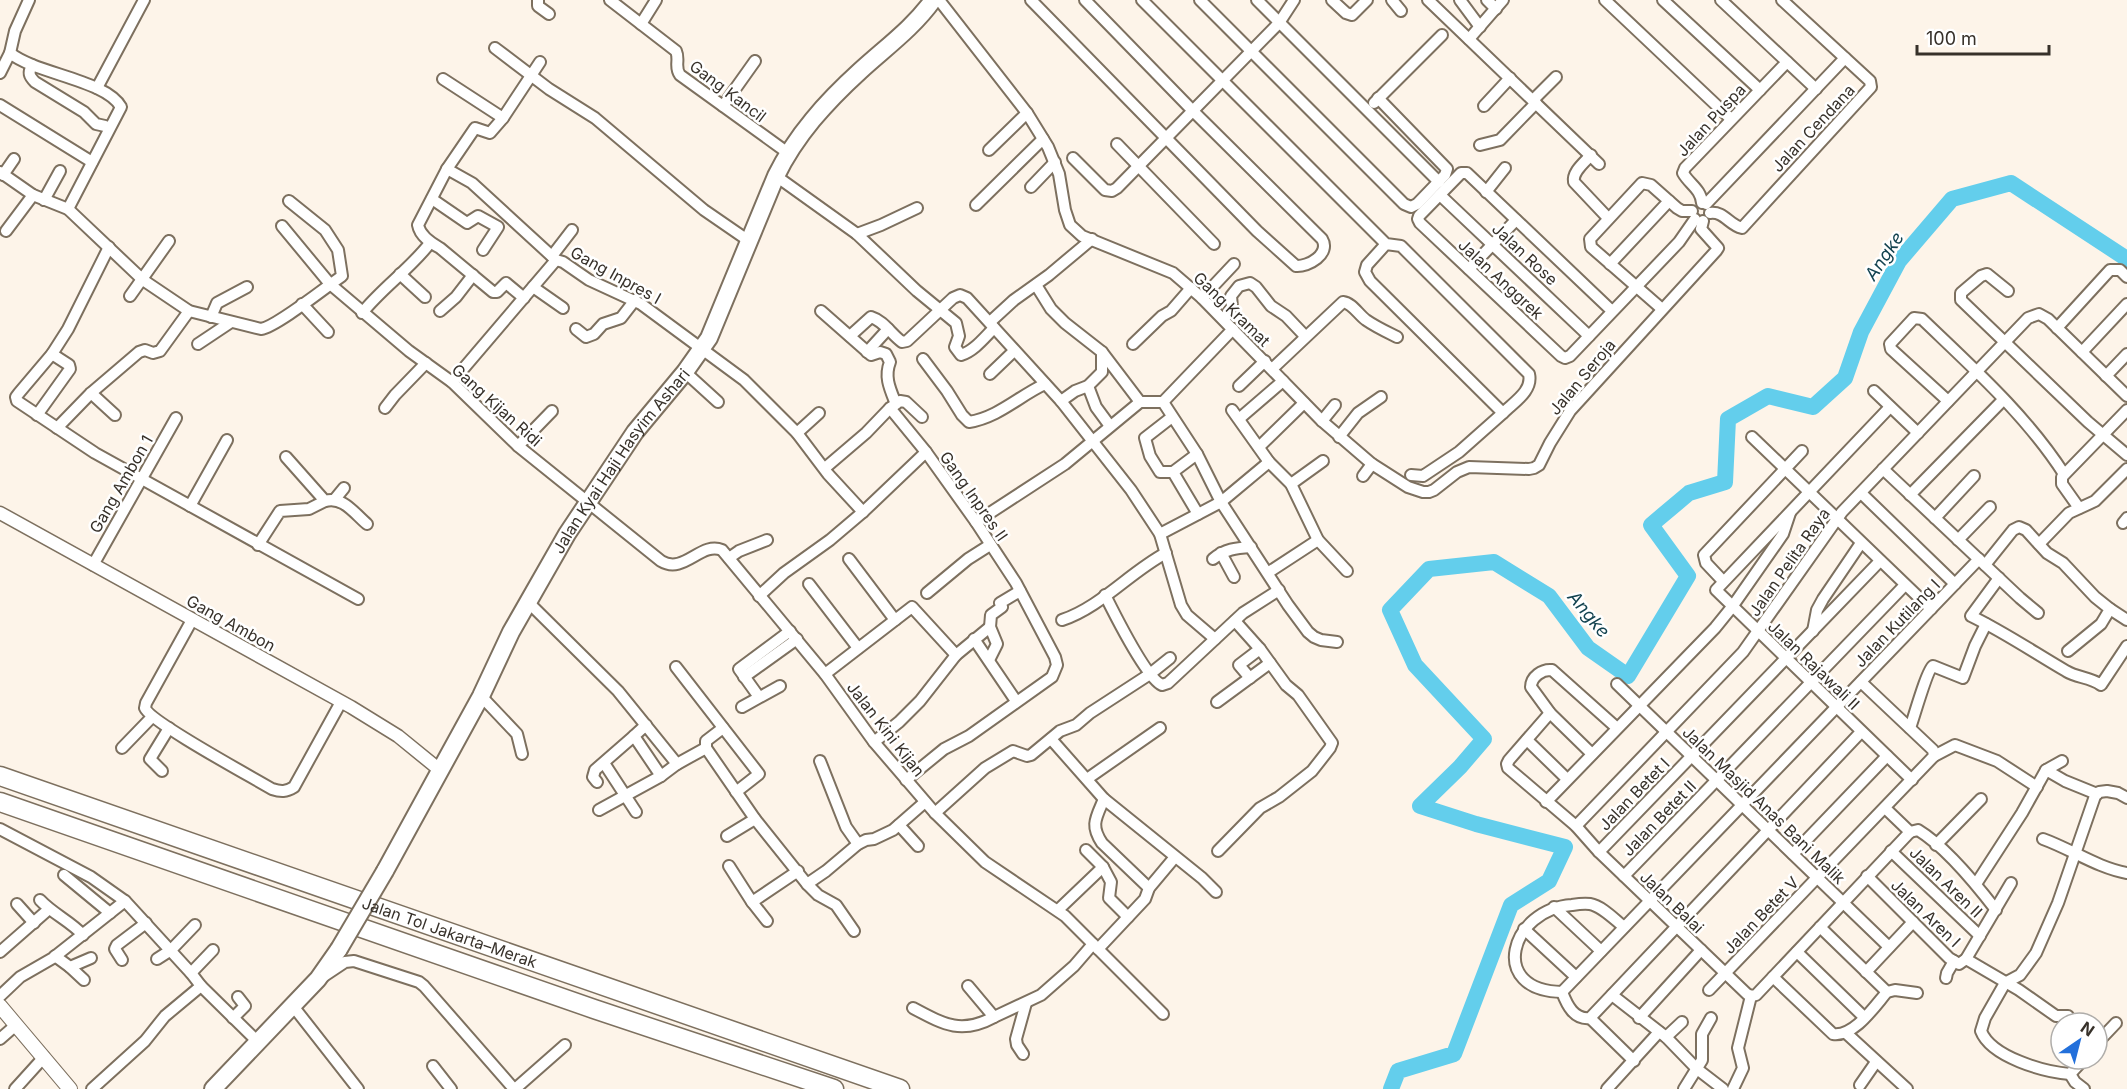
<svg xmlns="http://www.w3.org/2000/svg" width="2127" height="1089" font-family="Inter,sans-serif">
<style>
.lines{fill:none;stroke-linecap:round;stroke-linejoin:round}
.river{stroke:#63ceec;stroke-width:16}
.minor-casing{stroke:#7d705f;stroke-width:14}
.tertiary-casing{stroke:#7d705f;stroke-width:15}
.secondary-casing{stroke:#7d705f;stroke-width:16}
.primary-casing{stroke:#7d705f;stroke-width:20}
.motorway-casing{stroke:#7d705f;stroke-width:21}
.minor{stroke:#fff;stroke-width:10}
.tertiary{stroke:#fff;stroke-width:12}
.secondary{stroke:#fff;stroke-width:14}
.primary{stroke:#fff;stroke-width:16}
.motorway{stroke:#fff;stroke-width:18}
.primary-bridge-casing{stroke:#7d705f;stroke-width:20;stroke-linecap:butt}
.primary-bridge{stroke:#fff;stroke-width:16}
.labels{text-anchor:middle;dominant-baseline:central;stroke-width:5;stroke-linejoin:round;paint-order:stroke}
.street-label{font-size:16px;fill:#37312a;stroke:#fff}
.water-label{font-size:18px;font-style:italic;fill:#134350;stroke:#fff}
</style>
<rect width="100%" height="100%" fill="#fdf4e9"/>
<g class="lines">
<polyline class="river" points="1391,1089 1398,1071 1454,1054 1511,905 1549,881 1565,847 1476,824 1420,806 1460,767 1484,739 1415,665 1390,610 1429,569 1494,562 1549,596 1588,648 1628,676 1688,576 1651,525 1689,493 1725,482 1728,419 1768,396 1813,407 1845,378 1861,332 1899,261 1952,199 2011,183 2127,259"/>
<defs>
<g id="minor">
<polyline points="538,0 538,6 549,14"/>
<path d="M610 0 676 51C680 60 674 67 680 75L788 153"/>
<polyline points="939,0 1027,113 1048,147 1059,174 1065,210 1070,225 1082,236 1173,273 1202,298 1322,421 1372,464 1408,487 1423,492 1429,492 1434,490 1457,472 1469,467 1529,469 1534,468 1539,465 1550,443 1570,411 1716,251 1718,248 1701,229 1703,221"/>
<path d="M1031 0 1257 231 1296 266C1308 267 1331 254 1322 239L1193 111 1085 0"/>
<path d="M1142 0 1386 244 1401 246 1529 374C1533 391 1514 402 1503 413L1370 281 1365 272 1367 265 1386 244"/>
<polyline points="1200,0 1404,204 1411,207 1417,204 1445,175 1447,169 1378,98"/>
<polyline points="1257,0 1439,182"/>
<polyline points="1332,0 1346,13 1352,15 1367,0"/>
<polyline points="1392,0 1401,11"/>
<polyline points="1428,0 1599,164"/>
<polyline points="1460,0 1480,27"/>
<polyline points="1487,0 1496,9"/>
<polyline points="1605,0 1731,119"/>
<polyline points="1663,0 1760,90"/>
<polyline points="1721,0 1816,89"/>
<polyline points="641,24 656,0"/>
<polyline points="1469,39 1503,0"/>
<polyline points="495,48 549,89 595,118 704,210 749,241"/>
<path d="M10 53C36 74 106 80 121 107L68 209"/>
<path d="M32 65C28 73 29 76 35 82L84 112 96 124 105 126"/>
<polyline points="0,73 10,53 15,31 29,0"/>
<polyline points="443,79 503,118"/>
<polyline points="97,88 144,0"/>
<polyline points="1533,100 1556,77"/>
<polyline points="1374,103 1442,35"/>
<polyline points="0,105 92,162"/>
<polyline points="723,106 755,61"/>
<polyline points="1484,106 1510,78"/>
<polyline points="1117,144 1214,244"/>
<polyline points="1480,145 1500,140 1536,103"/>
<polyline points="989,150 1027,113"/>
<path d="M1591 155C1584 163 1572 172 1574 182L1608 218"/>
<polyline points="1073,158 1105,190 1112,191 1117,188 1279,23 1294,0"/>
<polyline points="447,169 472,183 556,260 563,262 589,280 641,304 744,380 797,433 828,474 863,512"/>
<path d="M0 172 33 195 68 209 143 280 189 311 261 329C276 327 326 287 342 276L338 250 325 230 289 201"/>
<polyline points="3,175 14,159"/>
<path d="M776 176 857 234 917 291 956 323 959 336 955 347 961 355C974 351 984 338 994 328"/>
<polyline points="1031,187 1055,162"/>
<polyline points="1486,192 1505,168"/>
<polyline points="1440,195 1589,336"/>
<polyline points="432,199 467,223 478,216 498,227 483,250"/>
<polyline points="44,200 60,171"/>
<path d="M1702 203C1701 189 1689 184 1683 173L1685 168 1787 62"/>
<polyline points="1706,204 1845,58"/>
<polyline points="976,205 1043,139"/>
<path d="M1710 213C1724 211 1729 225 1742 228L1871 87 1870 81 1782 0"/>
<path d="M282 226 330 284 409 351 452 382 518 446 661 561C684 575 701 541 722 550L825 674 874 742 935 813 985 862 1065 916 1163 1014"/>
<polyline points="6,231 33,195"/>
<polyline points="857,234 881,225 917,208"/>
<polyline points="109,247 68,329 52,354 19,393 16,397 17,401 95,453 358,599"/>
<polyline points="552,256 572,230"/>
<polyline points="1610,264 1669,201"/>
<polyline points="1469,269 1516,220"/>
<polyline points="400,274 425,297"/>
<polyline points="1036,285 1051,309 1065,323 1102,352 1140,402"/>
<polyline points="533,287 563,308"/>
<polyline points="2008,291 1987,274 1981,276 1961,293 1961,300 2088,422 2127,455"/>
<polyline points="130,296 169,241"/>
<path d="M524 298 506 283 497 292H493L440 248C431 243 420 236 418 225L447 169 475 128 490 133 503 118 540 62"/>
<polyline points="1202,298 1234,264"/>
<polyline points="302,304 328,332"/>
<polyline points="1662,309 1591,247 1590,239 1642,183 1651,185 1677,208 1682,211 1692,211"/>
<polyline points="440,311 456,297 473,275"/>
<path d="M821 311 871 355 880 352 886 354 890 362C884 377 890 389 896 404"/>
<polyline points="1612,311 1467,173 1461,173 1419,216 1418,219 1420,223 1561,356 1565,358 1570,356 1679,242 1695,219"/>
<path d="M362 313C383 287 410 269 430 243"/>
<polyline points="211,317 217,303 247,287"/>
<polyline points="1224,319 1232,307 1231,296 1239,286 1250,283 1256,287 1271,306 1286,316 1305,336"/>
<polyline points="990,322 1014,300 1049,275 1092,239"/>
<polyline points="2057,328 2110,270 2120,270 2127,277"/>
<polyline points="576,329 586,337 594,334 603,324 621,318 635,300"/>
<path d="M850 336 871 317C884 321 891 334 902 342L907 341 953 298 960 295 967 298 1061 401 1131 490 1160 534 1181 605 1187 615 1215 639"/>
<polyline points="198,344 231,322"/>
<polyline points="1133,344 1162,316 1171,311 1191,288"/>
<polyline points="867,352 888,329"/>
<polyline points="2082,352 2127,304"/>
<path d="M923 359 947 391 962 415 969 422C999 417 1019 396 1045 384"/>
<path d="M1272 369 1343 302C1352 303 1358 314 1366 320 1376 327 1387 332 1397 337"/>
<polyline points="685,372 718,402"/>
<polyline points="990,374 1014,351"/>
<polyline points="2106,376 2127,354"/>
<polyline points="452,382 556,260"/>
<polyline points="1088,386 1096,407 1110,426"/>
<polyline points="1239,386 1265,361"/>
<polyline points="1874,391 1918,433"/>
<polyline points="91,393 115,415"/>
<polyline points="1061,401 1075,391 1088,386 1102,372 1102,352"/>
<path d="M1948 401 1891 349 1890 344 1914 318 1922 319C1972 367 2026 415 2064 474"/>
<polyline points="1163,402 1197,454 1221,502 1288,605 1308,632 1314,637 1321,640 1337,642"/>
<polyline points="1890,407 1716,590 1912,780"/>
<polyline points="385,408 395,395 426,363"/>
<polyline points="890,408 926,452 976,522 1016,583 1055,657 1057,665 1052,677 969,736 944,749 906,780"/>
<polyline points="1232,410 1269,462 1291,484 1318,540 1347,571"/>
<polyline points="37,415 70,369 69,365 52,354"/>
<polyline points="1172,417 1145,438 1150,456 1160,472 1173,472 1197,454"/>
<polyline points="1240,418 1283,381"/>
<polyline points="1322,421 1335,405"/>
<polyline points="57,428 91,393 139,352 145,350 153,353 160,351 189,311"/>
<polyline points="797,433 819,413"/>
<polyline points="1339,437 1358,413 1381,397"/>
<polyline points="1752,437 1931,609"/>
<polyline points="518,446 552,411"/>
<polyline points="1259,447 1304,403"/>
<path d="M286 457 325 501C343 496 354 513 367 524"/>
<polyline points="825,468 866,433 890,408 900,401 906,402 922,417"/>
<polyline points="1883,469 2020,598 2038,613"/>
<polyline points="1173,472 1198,514"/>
<polyline points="1411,475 1423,476 1459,452 1503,413"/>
<polyline points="1363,476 1372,464"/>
<polyline points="1291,484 1323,461"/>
<polyline points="1861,493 1955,584"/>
<polyline points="1910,495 2003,400"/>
<polyline points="335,499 344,488"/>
<polyline points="190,506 227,440"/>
<polyline points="2079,508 2062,484 2062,477 2127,410"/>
<polyline points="1935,518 1974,476"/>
<polyline points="976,522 1065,464 1140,402 1163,402 1233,329"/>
<polyline points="2123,523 2127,518"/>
<polyline points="1160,534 1221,502 1269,462"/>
<polyline points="1958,540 1990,507"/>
<polyline points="2039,544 2069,513 2095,501 2127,469"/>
<polyline points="258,545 280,511 309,509 325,501"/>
<polyline points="1221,553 1234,577"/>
<polyline points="729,558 739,551 767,540"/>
<polyline points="849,559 895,620"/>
<path d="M1213 559C1225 549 1236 548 1251 547"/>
<polyline points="93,565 176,418"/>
<polyline points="1985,565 2013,530 2019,527 2026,530 2047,553 2063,563 2095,597 2110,609 2101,624 2068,651"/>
<polyline points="1269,572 1318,540"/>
<path d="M1999 578 1971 616C2004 632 2035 653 2066 671 2077 678 2090 677 2101 685L2127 646"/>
<polyline points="1723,581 1706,563 1704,555 1802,451"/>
<polyline points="809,584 858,648"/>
<polyline points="927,593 968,559 990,545"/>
<path d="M1105 595C1114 613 1146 678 1162 685L1168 683 1243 613 1279 590"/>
<polyline points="759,596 784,573 830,540 863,512 926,452"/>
<polyline points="527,601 618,691 677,764 706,748 755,819 807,884 818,895 836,905 854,931"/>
<polyline points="2110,609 2127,620"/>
<path d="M192 620 146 703 145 708C150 722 252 777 272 789 281 792 286 792 294 787L341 702"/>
<path d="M1062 620C1101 607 1130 572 1166 553"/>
<polyline points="1813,631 1817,610 1823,599 1861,543"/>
<polyline points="974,639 1016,701"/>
<polyline points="989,660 997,644 990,627 991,615 1002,607 1000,603 1020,591"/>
<polyline points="676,667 759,774 736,792"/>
<polyline points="825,674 912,607 956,655"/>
<polyline points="744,677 797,639"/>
<polyline points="1250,678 1239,665 1260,649"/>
<polyline points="1617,684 1889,947"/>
<polyline points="481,696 517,734 522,754"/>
<polyline points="759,697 739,669 790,631"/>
<polyline points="1217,702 1270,663"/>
<polyline points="742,707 780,686"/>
<polyline points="1550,713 1509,760 1507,764 1508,768 1576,826 1599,852 1747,994 1751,996"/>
<polyline points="646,725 634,736 661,776"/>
<path d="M1910 728C1914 717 1927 670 1933 666L1963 678 1975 646 1986 624"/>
<polyline points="1051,739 1104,799 1202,878 1216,892"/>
<polyline points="1527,740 1567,779"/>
<polyline points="874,742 899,722 920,701 956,655 990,627"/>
<polyline points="122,748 152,717"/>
<polyline points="706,748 706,741 723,728"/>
<path d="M1592 754 1550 713 1531 687C1531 677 1542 669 1552 670L1617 728"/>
<polyline points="1934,756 1955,745 1997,761 2037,787"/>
<polyline points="820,761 846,827 858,844"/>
<polyline points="604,763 636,812"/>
<polyline points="2046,770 2065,781 2097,794"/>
<polyline points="162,771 150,759 169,728"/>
<polyline points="1087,779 1160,728"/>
<polyline points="597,782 593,777 595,770 634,736"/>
<path d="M1104 799C1096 818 1090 825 1102 843L1149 888"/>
<polyline points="1546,802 1715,628 1732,607 1783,534 1790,513"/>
<polyline points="1885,808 1910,832"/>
<polyline points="599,810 661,776 677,764"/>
<polyline points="935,813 985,768 1013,751 1027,756 1031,755 1060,731 1076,725 1090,713 1150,674 1170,658"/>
<polyline points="899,825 918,846"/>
<polyline points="1576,826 1743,652 1842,512 2028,318 2039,314 2048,319 2127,396"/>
<polyline points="0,829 91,877 125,901 191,973 201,986 258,1042"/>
<path d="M1910 832 1918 830C1946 847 1976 884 1996 910"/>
<polyline points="727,836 755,819"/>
<path d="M2043 839C2071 849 2098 868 2127 873"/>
<polyline points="1936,845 1981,799"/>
<polyline points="1086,850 1103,867 1111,882 1109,898 1128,917"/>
<polyline points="1218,851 1260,808 1279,797 1312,771 1330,748 1332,743 1298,695 1286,685 1260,649 1235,621"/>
<polyline points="1891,851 1980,936"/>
<polyline points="1599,852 1880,561"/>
<polyline points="1793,854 1887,756"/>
<polyline points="729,866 752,902 798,871"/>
<polyline points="64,875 110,913"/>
<polyline points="1624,876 1905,585"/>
<polyline points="1867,876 1949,958 1959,964 1966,959 2011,883"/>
<polyline points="807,884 826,871 858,844 866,840 874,839 893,830 925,802"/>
<polyline points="1976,884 2022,813 2046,770 2062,761"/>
<path d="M40 900C53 914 70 921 83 935"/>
<polyline points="752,902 767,921"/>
<polyline points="17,904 34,923"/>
<polyline points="1554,907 1601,951"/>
<polyline points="1058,910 1103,867"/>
<polyline points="1820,927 1887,992"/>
<polyline points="1524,929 1576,977"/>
<polyline points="1098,949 1145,899 1149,888 1175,857"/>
<polyline points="0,952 49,909"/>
<polyline points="1797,952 1864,1017"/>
<polyline points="55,956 70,967 91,958"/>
<polyline points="157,959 171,950 195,925"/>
<polyline points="1966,959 2019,990 2056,1016 2068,1016"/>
<polyline points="122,960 115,949 117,945 146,923"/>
<polyline points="70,967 84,980"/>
<polyline points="1866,972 1913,922"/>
<polyline points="191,973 213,950"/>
<polyline points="324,976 345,962 354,961 419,982 424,986 514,1089"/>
<path d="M1773 977 1833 1034C1854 1037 1874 1007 1887 992L1895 990 1917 993"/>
<polyline points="1946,978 1947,973 1954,961"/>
<polyline points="968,986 994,1017 1041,995 1074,966 1093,944"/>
<polyline points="1709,990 1934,756 1933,750 1861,682"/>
<polyline points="1562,992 1979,559"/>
<path d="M1562 992C1567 1005 1574 1020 1590 1018L1861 732"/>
<path d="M1562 992C1487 991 1510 909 1572 905 1578 904 1584 903 1590 904 1602 906 1615 920 1624 927"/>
<polyline points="1612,995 1666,1037 1697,1069 1723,1089"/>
<polyline points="0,996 20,977 53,958 125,901"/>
<polyline points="1751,996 1756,995 1910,832"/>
<polyline points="293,1006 358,1089"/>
<path d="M913 1008C943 1024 961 1035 994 1017"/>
<polyline points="233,1018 245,1006 238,997"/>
<polyline points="1590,1018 1634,1061"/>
<polyline points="1639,1018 1701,950"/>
<polyline points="1846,1033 1907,1089"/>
<polyline points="1666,1037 1682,1022"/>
<polyline points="0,1039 16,1025"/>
<polyline points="2097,1043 2116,1023"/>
<polyline points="1023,1054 1017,1045 1016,1039 1026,1003"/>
<polyline points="433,1066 451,1089"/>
<path d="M2070 1074C2044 1072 1991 1057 1981 1031L1985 1018 2005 983 2020 975 2036 953 2058 903 2095 796 2099 792 2107 791 2118 793 2127 798"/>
<polyline points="2070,1074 2075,1082 2084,1089"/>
<polyline points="2070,1074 2084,1059"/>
<polyline points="1860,1085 1876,1062"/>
<polyline points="15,1089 44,1057"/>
<polyline points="92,1089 145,1041 165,1016 201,986"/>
<polyline points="515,1089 565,1045"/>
<polyline points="1607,1089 1659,1032"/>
<polyline points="1684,1089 1702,1060 1702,1034 1711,1018"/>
<polyline points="1733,1089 1743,1068 1738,1048 1751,996"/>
</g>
<polyline id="tertiary" points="0,513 351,707 398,736 441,771"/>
<polyline id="secondary" points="0,1006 70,1089"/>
<g id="primary">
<path id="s1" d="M385 871 481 696 511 632 567 534 635 432 685 372 709 338 776 176C796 135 826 102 860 71 885 48 913 28 933 0"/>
<polyline points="213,1089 318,979 339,949"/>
</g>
<g id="motorway">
<path id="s2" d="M0 776 900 1089"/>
<polyline points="0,802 594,1009 834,1089"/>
</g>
</defs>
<use href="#minor" class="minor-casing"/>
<use href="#tertiary" class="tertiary-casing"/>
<use href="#secondary" class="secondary-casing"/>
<use href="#primary" class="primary-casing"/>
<use href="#motorway" class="motorway-casing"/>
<use href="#minor" class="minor"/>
<use href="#tertiary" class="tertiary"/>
<use href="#secondary" class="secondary"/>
<use href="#primary" class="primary"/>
<use href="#motorway" class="motorway"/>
<defs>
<polyline id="primary-bridge" points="339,949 385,871"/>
</defs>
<use href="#primary-bridge" class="primary-bridge-casing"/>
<use href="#primary-bridge" class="primary-bridge"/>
</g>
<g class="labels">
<g class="street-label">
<text transform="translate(728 91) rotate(37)">Gang Kancil</text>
<text transform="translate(1711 120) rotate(-47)">Jalan Puspa</text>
<text transform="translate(1813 128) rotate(-47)">Jalan Cendana</text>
<text transform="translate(1525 254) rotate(43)">Jalan Rose</text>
<text transform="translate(616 275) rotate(29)">Gang Inpres I</text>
<text transform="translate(1501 279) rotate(43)">Jalan Anggrek</text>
<text transform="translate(1232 309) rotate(44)">Gang Kramat</text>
<text transform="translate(1582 377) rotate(-50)">Jalan Seroja</text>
<text transform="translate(497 405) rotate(42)">Gang Kijan Ridi</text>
<text stroke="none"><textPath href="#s1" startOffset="474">Jalan Kyai Haji Hasyim Ashari</textPath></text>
<text transform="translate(121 484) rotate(-60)">Gang Ambon 1</text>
<text transform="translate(974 496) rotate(55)">Gang Inpres II</text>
<text transform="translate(1789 562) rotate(-55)">Jalan Pelita Raya</text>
<text transform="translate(231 623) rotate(29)">Gang Ambon</text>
<text transform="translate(1897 623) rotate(-46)">Jalan Kutilang I</text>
<text transform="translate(1814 665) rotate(44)">Jalan Rajawali II</text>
<text transform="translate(886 729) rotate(52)">Jalan Kini Kijan</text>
<text transform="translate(1634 794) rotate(-46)">Jalan Betet I</text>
<text transform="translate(1764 805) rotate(44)">Jalan Masjid Anas Bani Malik</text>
<text transform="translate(1659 818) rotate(-46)">Jalan Betet II</text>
<text transform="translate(1946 882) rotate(44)">Jalan Aren II</text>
<text transform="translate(1672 902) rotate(44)">Jalan Balai</text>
<text transform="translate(1926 913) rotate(44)">Jalan Aren I</text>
<text transform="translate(1761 915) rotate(-46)">Jalan Betet V</text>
<text stroke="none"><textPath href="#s2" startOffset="476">Jalan Tol Jakarta–Merak</textPath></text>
</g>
<g class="water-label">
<text transform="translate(1884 256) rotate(-56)">Angke</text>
<text transform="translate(1589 614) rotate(50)">Angke</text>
</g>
</g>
<g transform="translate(2079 1041) rotate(35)"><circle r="28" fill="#ffffff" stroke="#afadaa" stroke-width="1.5"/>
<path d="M0-4.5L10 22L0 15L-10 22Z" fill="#2370db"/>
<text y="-9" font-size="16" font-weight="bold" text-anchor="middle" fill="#37312a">N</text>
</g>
<path d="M1917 45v9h132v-9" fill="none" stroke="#37312a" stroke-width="3"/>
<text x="1926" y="45" font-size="18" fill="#37312a" stroke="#ffffff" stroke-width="4.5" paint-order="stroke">100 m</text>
</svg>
